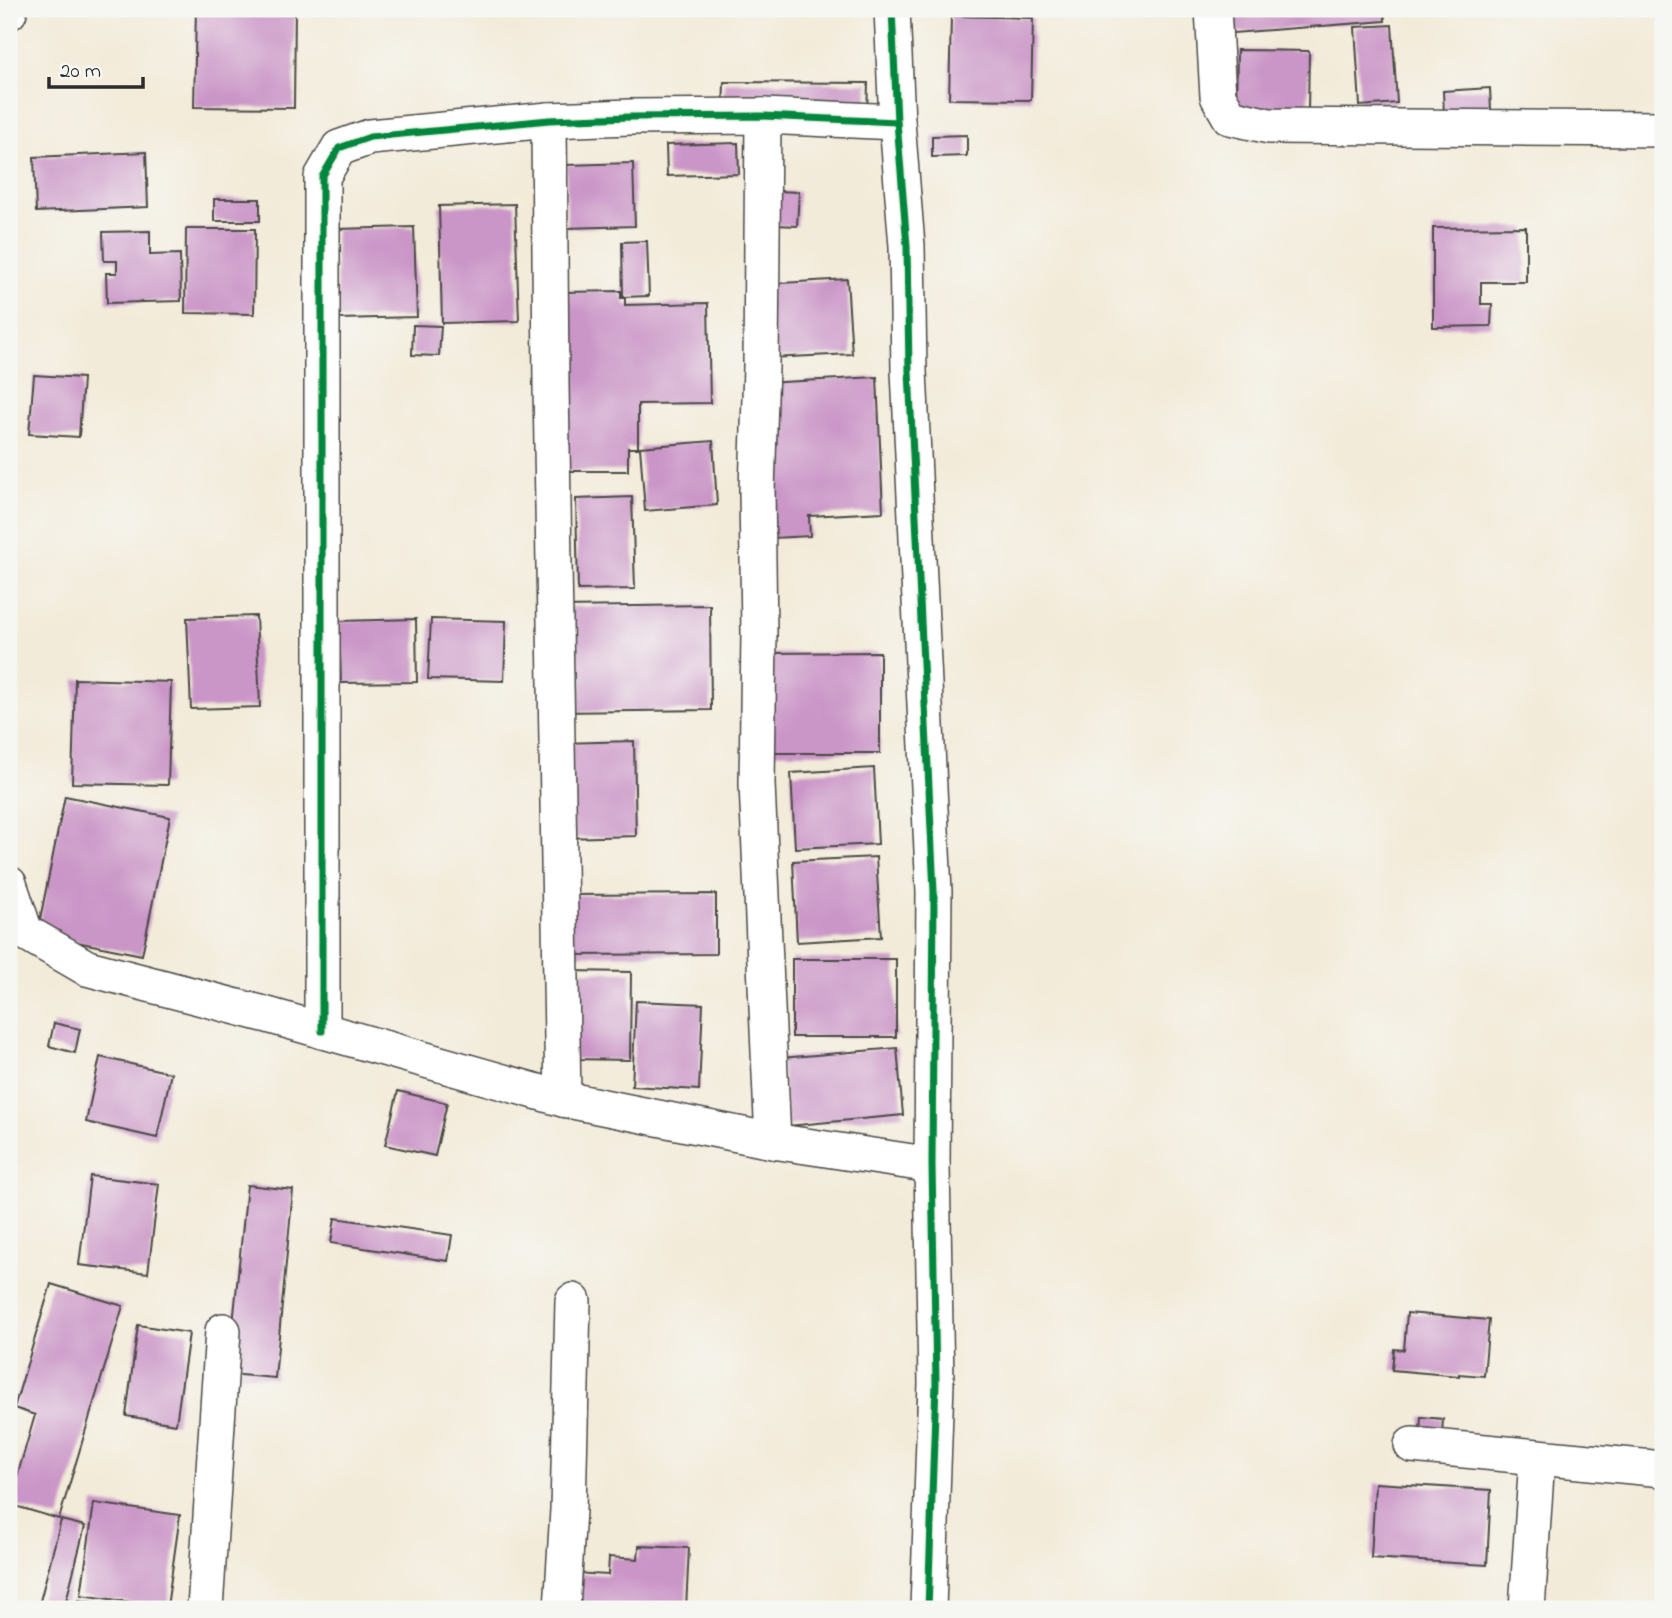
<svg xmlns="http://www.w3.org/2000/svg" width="1672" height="1618" font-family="'Indie Flower',sans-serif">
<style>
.building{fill:#ca95c7}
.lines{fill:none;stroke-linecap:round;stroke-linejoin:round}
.street-casing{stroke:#494845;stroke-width:38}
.street{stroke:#fff;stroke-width:35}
.cycleway-casing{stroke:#f6f6f2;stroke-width:11}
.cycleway{stroke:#00873e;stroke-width:7}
</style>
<rect width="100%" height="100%" fill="#f6f6f2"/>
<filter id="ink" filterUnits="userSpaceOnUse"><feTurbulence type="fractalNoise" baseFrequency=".0143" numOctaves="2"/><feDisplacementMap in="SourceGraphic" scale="14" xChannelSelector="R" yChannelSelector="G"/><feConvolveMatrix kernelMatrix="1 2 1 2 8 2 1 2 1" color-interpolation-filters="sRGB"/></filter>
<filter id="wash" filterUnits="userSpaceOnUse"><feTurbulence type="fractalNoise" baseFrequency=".00686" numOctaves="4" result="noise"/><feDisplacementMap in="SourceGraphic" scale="28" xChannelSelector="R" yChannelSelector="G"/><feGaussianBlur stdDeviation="1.57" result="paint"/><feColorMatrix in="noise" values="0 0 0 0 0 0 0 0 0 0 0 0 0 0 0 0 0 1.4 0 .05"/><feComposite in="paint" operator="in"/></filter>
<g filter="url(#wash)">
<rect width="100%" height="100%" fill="#f3ebd9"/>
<g id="blocks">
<g class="building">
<polygon points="196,9 295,9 294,108 194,107"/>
<polygon points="1220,9 1384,9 1385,21 1221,34"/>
<polygon points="951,16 1033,18 1031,100 949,99"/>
<polygon points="1392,25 1397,103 1360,106 1355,27"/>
<polygon points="1237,50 1309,51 1308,112 1236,111"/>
<polygon points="724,82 868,83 867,116 723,115"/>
<polygon points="1490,88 1491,111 1444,114 1443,91"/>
<polygon points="967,135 967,156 932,157 932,136"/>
<polygon points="738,143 739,174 667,176 666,145"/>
<polygon points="146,152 148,207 36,212 34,157"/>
<polygon points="633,163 635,226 567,228 566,165"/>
<polygon points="776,191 799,192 797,226 775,225"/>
<rect x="214" y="199" width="46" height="22"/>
<polygon points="515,204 519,321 442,323 439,206"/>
<polygon points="414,227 417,317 338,319 335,229"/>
<polygon points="1526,227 1526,282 1481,282 1481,304 1492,304 1491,326 1433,327 1433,228"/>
<polygon points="186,229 255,229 254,314 185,313"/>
<polygon points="150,231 150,255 180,254 181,301 107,303 106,273 117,273 117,261 104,261 103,232"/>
<polygon points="647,241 649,296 623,297 622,242"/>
<polygon points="847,279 852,354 770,358 766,284"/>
<polygon points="621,291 621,298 625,298 625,305 708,303 710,403 638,404 638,448 628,448 628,471 567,471 564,292"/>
<polygon points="413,325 441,326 439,356 412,355"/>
<polygon points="34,375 83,378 79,437 29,434"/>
<polygon points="877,377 883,512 809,516 810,536 772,538 764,383"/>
<polygon points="713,441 717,505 645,511 640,447"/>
<polygon points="632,497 635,589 578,590 576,499"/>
<polygon points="710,605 711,710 560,712 559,607"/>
<polygon points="256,616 260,707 191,709 187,618"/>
<polygon points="416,619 417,682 341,683 339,621"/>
<polygon points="431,619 506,621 504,681 428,679"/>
<polygon points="880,652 880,753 770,753 770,653"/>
<polygon points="75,679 171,682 168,785 72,783"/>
<polygon points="634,741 636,836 565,838 563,743"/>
<polygon points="874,768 878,844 795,848 791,773"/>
<polygon points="65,796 170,817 142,955 37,934"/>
<polygon points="876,857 881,937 797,942 793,861"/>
<polygon points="716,894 716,954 568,955 568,895"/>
<rect x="792" y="959" width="104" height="78"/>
<polygon points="570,971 631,972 630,1060 568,1059"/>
<polygon points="636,1001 703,1004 699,1090 632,1086"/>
<polygon points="54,1023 80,1029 75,1053 49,1046"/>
<polygon points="897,1048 903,1115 787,1126 781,1058"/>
<polygon points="100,1057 171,1073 157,1138 86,1122"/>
<polygon points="398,1091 447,1103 435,1156 385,1145"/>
<polygon points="90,1176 159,1184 148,1273 79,1265"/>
<polygon points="247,1185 293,1190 275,1378 228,1374"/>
<polygon points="335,1218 452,1235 448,1261 331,1243"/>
<polygon points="51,1284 123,1306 59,1519 9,1504 35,1415 14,1408"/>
<polygon points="1407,1313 1489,1320 1484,1376 1459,1374 1459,1376 1392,1370 1394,1349 1404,1350"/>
<polygon points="138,1325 189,1333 176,1424 126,1416"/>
<polygon points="1421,1417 1443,1419 1442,1435 1420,1433"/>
<polygon points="1375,1483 1491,1490 1487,1565 1371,1558"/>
<polygon points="94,1503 180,1515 167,1607 81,1595"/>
<polygon points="61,1520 85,1526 64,1609 57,1609 39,1605"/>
<polygon points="639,1546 689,1548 686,1609 571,1609 573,1573 608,1575 609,1557 638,1559"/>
<polygon points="79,1600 108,1606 107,1609 77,1609"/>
</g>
</g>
</g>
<g filter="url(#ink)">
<use href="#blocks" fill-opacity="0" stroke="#494845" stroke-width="2"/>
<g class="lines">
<defs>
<g id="street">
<polyline points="892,9 897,122 907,246 909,371 934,892 932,1165 936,1383 928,1609"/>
<polyline points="1213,9 1218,96 1230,117 1269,126 1663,129"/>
<polyline points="9,12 9,9"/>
<polyline points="763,116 761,367 757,490 759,633 757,784 773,1141"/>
<polyline points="549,120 551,386 563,1099"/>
<polyline points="9,884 25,932 87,968 264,1014 563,1099 773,1141 932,1165"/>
<polyline points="322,1031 322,177 339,148 370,137 549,120 630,117 763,116 897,122"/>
<polyline points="1412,1445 1663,1469"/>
<polyline points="205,1609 223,1331"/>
<polyline points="562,1609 568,1510 573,1301"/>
<polyline points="1527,1609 1537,1458"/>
</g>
</defs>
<use href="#street" class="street-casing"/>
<use href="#street" class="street"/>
<defs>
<g id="cycleway">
<polyline points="892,9 897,122 907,246 909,371 934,892 932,1165 936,1383 928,1609"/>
<polyline points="322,1031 322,177 339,148 370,137 549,120 630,117 763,116 897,122"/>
</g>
</defs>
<use href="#cycleway" class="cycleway-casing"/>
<use href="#cycleway" class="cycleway"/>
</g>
</g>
<rect width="1672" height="1618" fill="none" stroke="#f6f6f2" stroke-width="35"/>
<path d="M49 77v10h94v-10" fill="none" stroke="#2b2b2b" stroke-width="3.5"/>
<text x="60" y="77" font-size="21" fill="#2b2b2b" stroke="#f6f6f2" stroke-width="5" paint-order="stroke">20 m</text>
</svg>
